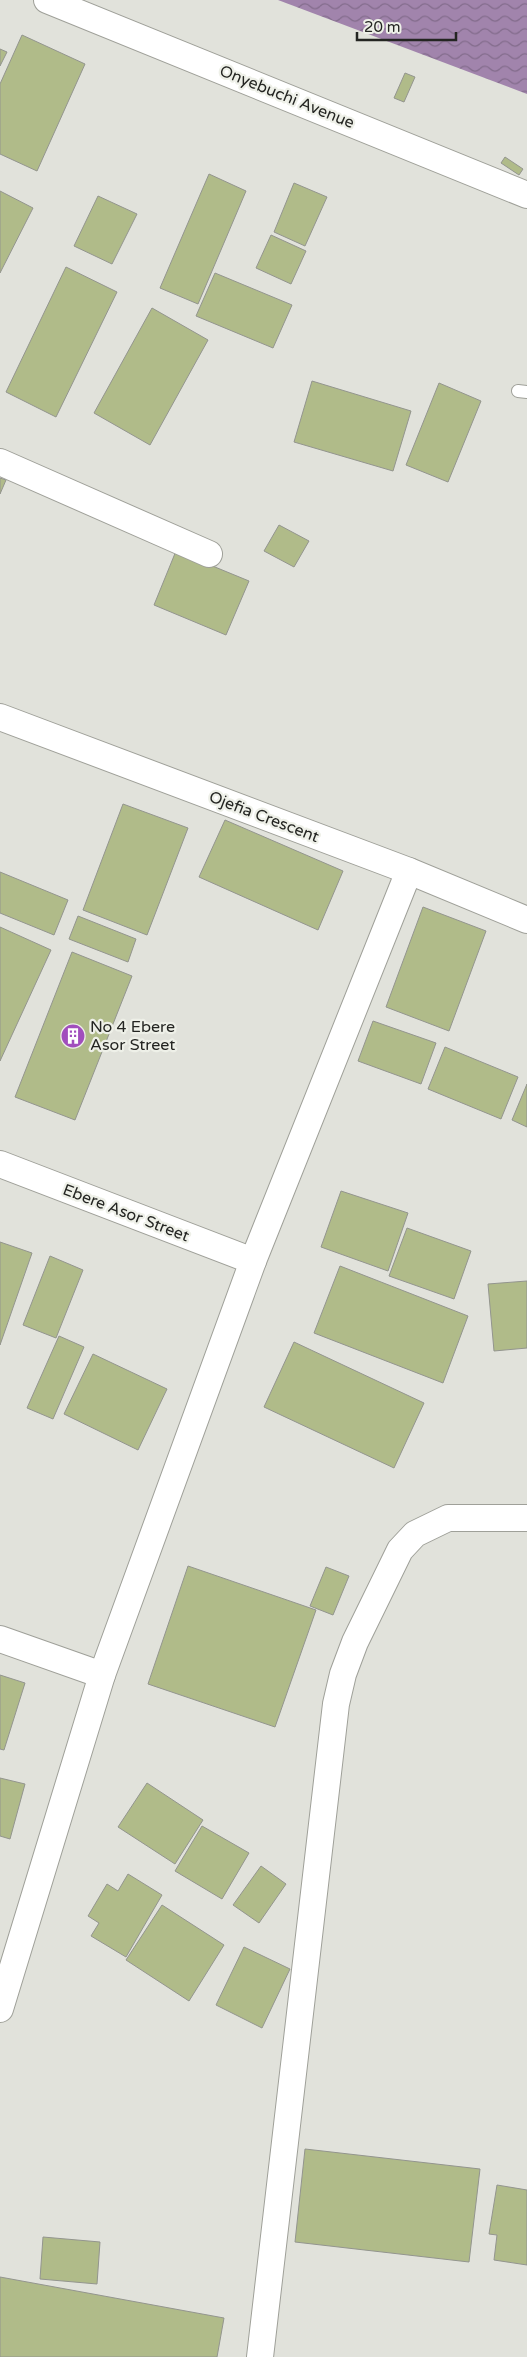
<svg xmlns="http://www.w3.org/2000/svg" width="527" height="2357" font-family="'Varela Round',sans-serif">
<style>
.water{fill:url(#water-waves)}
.building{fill:#b0bb89;stroke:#93958e}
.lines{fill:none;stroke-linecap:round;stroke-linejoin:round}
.service-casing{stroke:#9fa099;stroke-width:14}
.minor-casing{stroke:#9fa099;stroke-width:28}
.service{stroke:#fff;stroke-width:12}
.minor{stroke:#fff;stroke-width:26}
.labels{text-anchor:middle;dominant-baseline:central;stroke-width:4.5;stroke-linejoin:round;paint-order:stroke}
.street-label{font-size:16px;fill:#242522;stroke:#eef0e8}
.poi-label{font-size:16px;fill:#242522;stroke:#eef0e8;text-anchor:start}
</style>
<defs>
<pattern id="water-waves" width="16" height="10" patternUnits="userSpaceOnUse" patternTransform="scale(1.25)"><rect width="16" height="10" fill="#a184ac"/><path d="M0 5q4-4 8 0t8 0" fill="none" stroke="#836c8c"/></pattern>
</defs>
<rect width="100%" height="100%" fill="#e1e2db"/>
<polygon class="water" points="278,0 527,0 527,94"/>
<g class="building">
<polygon points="22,35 85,64 37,171 0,154 0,84"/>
<polygon points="0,49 7,52 0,66"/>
<polygon points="405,73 415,77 404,102 394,98"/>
<polygon points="505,157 523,169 519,175 501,163"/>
<polygon points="209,174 246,191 198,304 160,288"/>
<polygon points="294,183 327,197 305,246 274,232"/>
<polygon points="0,191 33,208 0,273"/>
<polygon points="98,196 137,214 112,264 74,246"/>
<polygon points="271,235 306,251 291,284 256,268"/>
<polygon points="66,267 117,292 56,417 6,392"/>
<polygon points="215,273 292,305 273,348 196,316"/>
<polygon points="152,308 208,340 150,445 94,413"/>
<polygon points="312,381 411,411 393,471 294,442"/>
<polygon points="439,383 481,401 448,482 406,465"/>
<polygon points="0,478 6,480 0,494"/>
<polygon points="279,525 309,541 294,567 264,551"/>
<polygon points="176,551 249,581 226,635 154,605"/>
<polygon points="123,804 188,828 147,935 83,910"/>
<polygon points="225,820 343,871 318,930 199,877"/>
<polygon points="0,872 68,900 54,935 0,913"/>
<polygon points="423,907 486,931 449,1031 386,1007"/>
<polygon points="78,916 136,939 128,962 69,939"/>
<polygon points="0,927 51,950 0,1061"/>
<polygon points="72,952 132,976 75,1120 15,1097"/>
<polygon points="373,1021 436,1043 421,1084 358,1061"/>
<polygon points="445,1047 518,1077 501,1119 428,1089"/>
<polygon points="527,1084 527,1127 512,1120"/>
<polygon points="341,1191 408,1213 388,1271 321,1247"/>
<polygon points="407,1228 471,1251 454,1299 389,1276"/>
<polygon points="0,1242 32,1253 0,1345"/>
<polygon points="50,1256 83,1270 56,1338 23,1325"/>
<polygon points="340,1266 468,1316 443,1383 314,1333"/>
<polygon points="527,1281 527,1348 494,1351 488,1284"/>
<polygon points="59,1336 84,1347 53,1419 27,1408"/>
<polygon points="294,1342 424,1403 394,1468 264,1407"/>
<polygon points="93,1354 167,1389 138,1450 64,1414"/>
<polygon points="188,1566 316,1610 275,1727 148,1684"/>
<polygon points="326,1567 349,1576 333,1615 310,1606"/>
<polygon points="0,1675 25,1683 4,1750 0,1749"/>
<polygon points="0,1778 25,1784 10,1839 0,1836"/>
<polygon points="147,1783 203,1820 175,1864 118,1827"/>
<polygon points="202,1826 249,1853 222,1899 175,1871"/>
<polygon points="261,1866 286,1884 259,1923 233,1905"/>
<polygon points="128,1874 162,1895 126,1957 91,1936 99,1923 88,1916 107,1884 118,1891"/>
<polygon points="162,1905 224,1945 189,2001 126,1960"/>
<polygon points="244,1947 290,1969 262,2028 216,2005"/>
<polygon points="305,2149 480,2169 469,2262 295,2242"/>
<polygon points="497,2185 527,2190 527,2265 494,2260 497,2235 489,2234"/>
<polygon points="43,2237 100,2242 97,2284 40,2279"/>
<polygon points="0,2277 224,2318 217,2357 0,2357"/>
</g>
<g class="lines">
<defs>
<polyline id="service" points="518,391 527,392"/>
<g id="minor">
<polyline points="47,0 527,195"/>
<polyline points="0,462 209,554"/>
<polyline points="0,717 409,871 527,920"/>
<polyline points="0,1164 253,1261"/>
<polyline points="0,1639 102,1675"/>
<polyline points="0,2009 102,1675 253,1261 409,871"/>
<polyline points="260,2357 336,1704 343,1674 355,1642 400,1550 415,1534 448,1518 527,1518"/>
</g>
</defs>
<use href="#service" class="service-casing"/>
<use href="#minor" class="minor-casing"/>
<use href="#service" class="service"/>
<use href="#minor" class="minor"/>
</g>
<defs>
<symbol id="building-disc" viewBox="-11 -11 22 22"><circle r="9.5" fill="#a14ebd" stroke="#eef0e8"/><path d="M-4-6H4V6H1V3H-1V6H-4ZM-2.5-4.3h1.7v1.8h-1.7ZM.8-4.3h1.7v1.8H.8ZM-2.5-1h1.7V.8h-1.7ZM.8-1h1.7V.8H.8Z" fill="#fff"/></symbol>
</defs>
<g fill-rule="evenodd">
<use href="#building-disc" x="59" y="1022" width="28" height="28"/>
</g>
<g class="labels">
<g class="street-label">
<text transform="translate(287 97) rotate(22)">Onyebuchi Avenue</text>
<text transform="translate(264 817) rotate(21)">Ojefia Crescent</text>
<text transform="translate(126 1213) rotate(21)">Ebere Asor Street</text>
</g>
<g class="poi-label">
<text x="90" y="1027">No 4 Ebere<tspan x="90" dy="18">Asor Street</tspan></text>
</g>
</g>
<path d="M357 32v8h99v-8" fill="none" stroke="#242522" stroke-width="2.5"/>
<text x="364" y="32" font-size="15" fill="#242522" stroke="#eef0e8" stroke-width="4" paint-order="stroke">20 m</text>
</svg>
